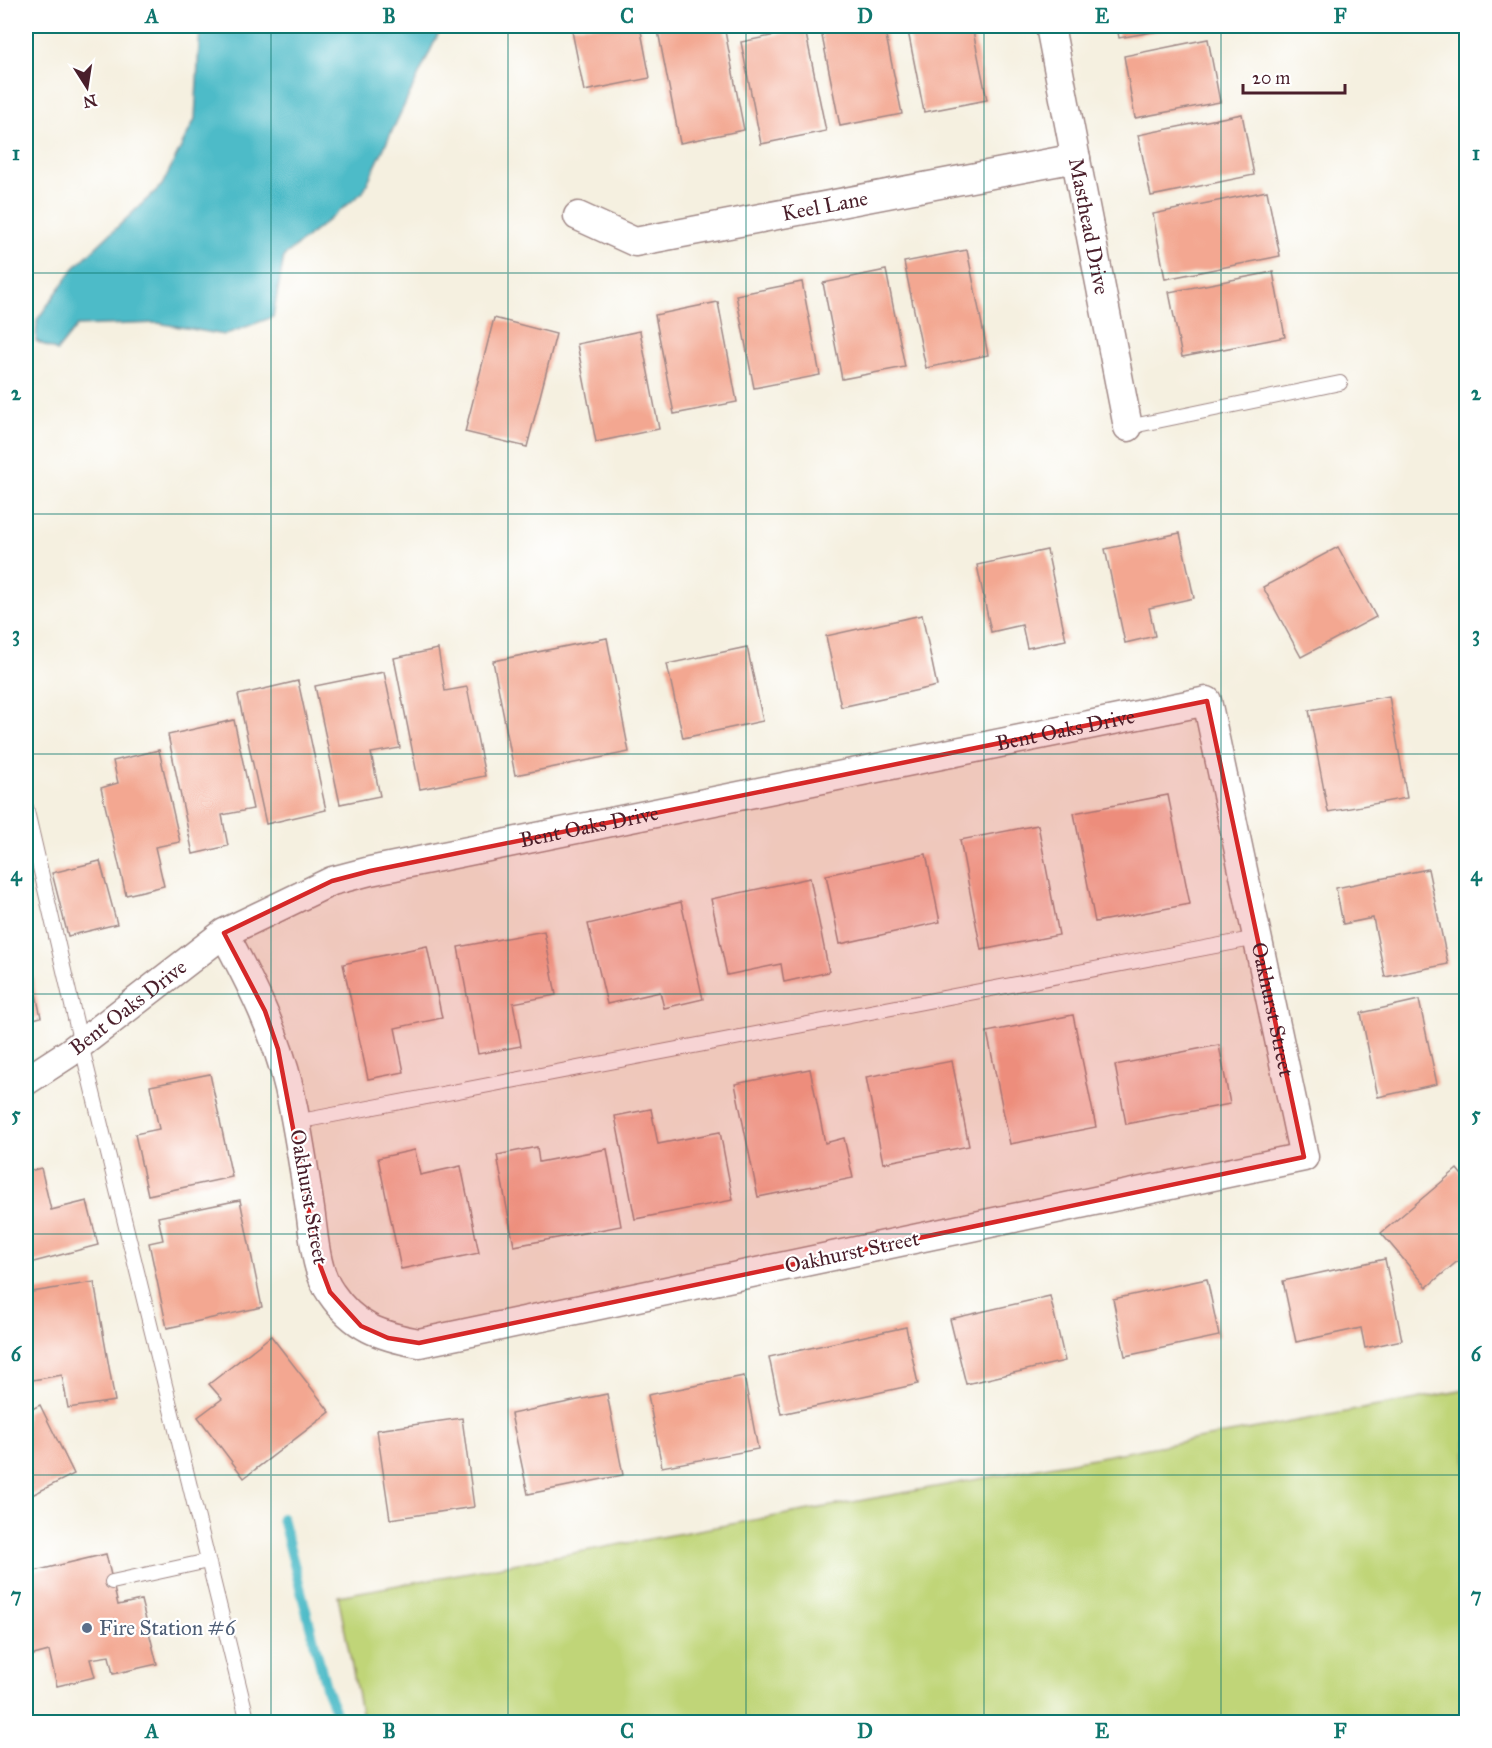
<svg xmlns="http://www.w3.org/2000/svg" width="1492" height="1748" font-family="'IM FELL Great Primer',serif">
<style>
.green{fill:#c0d578;stroke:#857a52;stroke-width:1.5}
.water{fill:#4ebbc8;stroke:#4c6d7a;stroke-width:1.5}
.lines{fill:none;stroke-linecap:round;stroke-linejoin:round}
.stream{stroke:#4ebbc8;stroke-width:10}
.building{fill:#f3a791}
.lane-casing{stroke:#a08886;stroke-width:16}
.street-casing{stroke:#a08886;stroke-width:31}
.lane{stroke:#fff;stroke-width:14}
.street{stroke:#fff;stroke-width:28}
.marked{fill:#d62828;fill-opacity:0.2;stroke:#d62828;stroke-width:4.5;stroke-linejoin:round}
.grid{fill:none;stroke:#0f766e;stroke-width:1.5;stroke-opacity:0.55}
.service-dot{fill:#5c6f8a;stroke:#fff;stroke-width:2}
.labels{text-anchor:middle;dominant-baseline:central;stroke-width:4.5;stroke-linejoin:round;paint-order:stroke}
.street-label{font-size:21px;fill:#4a1f2b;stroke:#fff}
.service-label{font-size:21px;fill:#4e5e75;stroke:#fff;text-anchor:start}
.neatline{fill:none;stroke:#0f766e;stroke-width:2}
.grid-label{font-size:20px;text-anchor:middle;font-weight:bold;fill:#0f766e}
</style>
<rect width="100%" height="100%" fill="#fff"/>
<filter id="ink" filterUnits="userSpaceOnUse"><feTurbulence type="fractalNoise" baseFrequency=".0167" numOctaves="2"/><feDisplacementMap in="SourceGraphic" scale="12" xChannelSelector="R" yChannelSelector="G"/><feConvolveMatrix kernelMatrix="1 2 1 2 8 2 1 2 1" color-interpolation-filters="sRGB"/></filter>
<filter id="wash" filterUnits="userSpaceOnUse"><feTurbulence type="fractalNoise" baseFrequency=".008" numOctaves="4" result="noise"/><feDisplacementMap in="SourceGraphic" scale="24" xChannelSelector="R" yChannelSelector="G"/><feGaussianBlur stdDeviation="1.35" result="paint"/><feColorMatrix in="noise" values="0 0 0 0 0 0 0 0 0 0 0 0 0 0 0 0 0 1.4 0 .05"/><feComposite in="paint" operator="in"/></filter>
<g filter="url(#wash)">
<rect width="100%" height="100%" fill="#f5f0e0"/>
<polygon class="green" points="1466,1390 1466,1722 363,1722 338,1596"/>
<polygon class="water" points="200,26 442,26 363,192 284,256 273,317 224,335 158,323 77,326 57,351 36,341 37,320 74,268 162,185 195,119"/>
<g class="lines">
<polyline class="stream" points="282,1518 327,1691 340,1722"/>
</g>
<g id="blocks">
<g class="building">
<polygon points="571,26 640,26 650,78 584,91"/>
<polygon points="657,26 724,26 744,130 680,143"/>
<polygon points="820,26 884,26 902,114 840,126"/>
<polygon points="907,26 972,26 987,100 924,112"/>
<polygon points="1117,26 1180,26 1180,27 1119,38"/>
<polygon points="805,29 826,131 761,144 741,42"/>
<polygon points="1208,39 1220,102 1135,118 1124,56"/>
<polygon points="1242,114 1254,175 1151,196 1138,135"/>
<polygon points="1267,191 1280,256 1165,279 1153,214"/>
<polygon points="967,250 988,355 926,368 904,262"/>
<polygon points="886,270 905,367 842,379 823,283"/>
<polygon points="1273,272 1285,337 1182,357 1169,292"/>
<polygon points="802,282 820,375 754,388 736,295"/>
<polygon points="718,302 737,402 674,414 655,315"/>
<polygon points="494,318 556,334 527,447 465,432"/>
<polygon points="640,331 659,429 596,442 577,344"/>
<polygon points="1180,533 1194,598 1149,608 1155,636 1125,643 1105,549"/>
<polygon points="1338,547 1376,617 1301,657 1263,587"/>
<polygon points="1047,550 1066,640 1027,648 1022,625 991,632 977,565"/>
<polygon points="922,615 937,686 841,707 826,636"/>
<polygon points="607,638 629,752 515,775 493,661"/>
<polygon points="747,647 763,721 683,738 667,664"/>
<polygon points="438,649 445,691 467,687 485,776 420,789 394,658"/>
<polygon points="384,672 400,748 371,753 380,796 340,804 315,686"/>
<polygon points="298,681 326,810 266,824 238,695"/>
<polygon points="1389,696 1407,798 1328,812 1309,710"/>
<polygon points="234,720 253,809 222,815 228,846 193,854 168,735"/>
<polygon points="159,750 180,842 155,847 164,886 126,895 101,788 118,783 113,761"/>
<polygon points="1168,795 1190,904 1095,922 1074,813"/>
<polygon points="1038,825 1059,935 981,950 960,840"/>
<polygon points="926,854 940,922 840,944 826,875"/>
<polygon points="100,861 117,924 68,936 52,873"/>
<polygon points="1428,869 1448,964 1385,977 1373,918 1343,924 1336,888"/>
<polygon points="810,878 829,972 784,982 781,964 727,975 711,899"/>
<polygon points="681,902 703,999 664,1008 660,992 607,1004 588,924"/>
<polygon points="544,931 556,995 513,1003 521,1046 478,1054 458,947"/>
<polygon points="427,946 442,1018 395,1028 404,1072 368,1079 343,964"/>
<polygon points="26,949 41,1017 26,1021"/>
<polygon points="1419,1000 1437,1084 1378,1097 1361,1013"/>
<polygon points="1073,1015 1096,1127 1010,1144 987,1032"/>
<polygon points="1219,1045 1230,1104 1126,1124 1115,1065"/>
<polygon points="952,1061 969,1146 883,1163 866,1077"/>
<polygon points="810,1069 825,1143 844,1138 853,1178 758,1197 735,1084"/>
<polygon points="210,1074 232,1177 148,1195 135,1134 159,1129 150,1086"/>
<polygon points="651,1109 658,1144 720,1132 733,1200 635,1219 615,1116"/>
<polygon points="537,1147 539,1162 607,1149 621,1226 514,1246 497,1155"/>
<polygon points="415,1150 420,1175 461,1166 479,1253 401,1269 378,1158"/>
<polygon points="41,1168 51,1210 87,1201 98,1245 26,1264 26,1172"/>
<polygon points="1457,1169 1466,1180 1466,1254 1427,1287 1381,1233"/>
<polygon points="240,1200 262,1307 167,1328 149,1243 163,1240 158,1217"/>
<polygon points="1385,1259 1402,1340 1365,1348 1361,1328 1296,1342 1283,1281"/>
<polygon points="1207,1279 1219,1336 1125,1356 1113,1299"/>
<polygon points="94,1282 115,1401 68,1408 62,1375 26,1381 26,1293"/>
<polygon points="1050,1296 1065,1361 966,1384 950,1319"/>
<polygon points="906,1327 918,1384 781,1414 769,1357"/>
<polygon points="271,1336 330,1412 244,1478 198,1417 222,1399 209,1384"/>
<polygon points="744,1376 758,1449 662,1467 648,1395"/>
<polygon points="607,1394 623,1475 528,1494 511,1414"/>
<polygon points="40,1405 74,1474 26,1498 26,1412"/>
<polygon points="462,1418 474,1507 390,1519 377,1430"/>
<polygon points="106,1554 118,1605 141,1600 157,1664 113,1674 109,1656 90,1659 95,1677 57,1686 49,1651 26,1657 26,1573"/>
</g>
</g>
</g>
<g filter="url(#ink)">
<use href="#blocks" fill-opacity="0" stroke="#a08886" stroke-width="1.5"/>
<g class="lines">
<defs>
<g id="lane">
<polyline points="1128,427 1340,383"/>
<polyline points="26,807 81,1044 248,1722"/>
<polyline points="296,1122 1257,938"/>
<polyline points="112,1582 208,1561"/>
</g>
<g id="street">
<path id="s1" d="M1050 26 1128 427"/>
<path id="s2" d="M578 216 635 242 1076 158"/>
<path id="s3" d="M26 1081 69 1053 224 933 332 881 370 871 1207 701 1304 1157 419 1343C380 1336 354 1327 331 1293 315 1271 314 1236 310 1209 304 1169 298 1128 289 1088 276 1032 251 984 224 933"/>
</g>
</defs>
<use href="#lane" class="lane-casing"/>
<use href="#street" class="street-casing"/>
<use href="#lane" class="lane"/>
<use href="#street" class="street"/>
</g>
</g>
<path class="marked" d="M1207 701 1304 1157 419 1343 388 1338 361 1326 330 1292 318 1260 278 1049 265 1011 224 933 332 881 370 871Z"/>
<path class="grid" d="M271 26V1722M508 26V1722M746 26V1722M984 26V1722M1221 26V1722M26 273H1466M26 514H1466M26 754H1466M26 994H1466M26 1234H1466M26 1475H1466"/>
<circle class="service-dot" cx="87" cy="1628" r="6"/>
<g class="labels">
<g class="street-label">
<text stroke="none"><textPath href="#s2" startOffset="256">Keel Lane</textPath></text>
<text stroke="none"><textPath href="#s1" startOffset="204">Masthead Drive</textPath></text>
<text stroke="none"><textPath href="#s3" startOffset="1116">Bent Oaks Drive</textPath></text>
<text stroke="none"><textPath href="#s3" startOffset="630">Bent Oaks Drive</textPath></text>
<text stroke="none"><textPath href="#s3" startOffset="126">Bent Oaks Drive</textPath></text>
<text stroke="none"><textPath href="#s3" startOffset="1576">Oakhurst Street</textPath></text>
<text transform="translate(309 1197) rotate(80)">Oakhurst Street</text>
<text transform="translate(852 1252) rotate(-12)">Oakhurst Street</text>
</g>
<g class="service-label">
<text x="99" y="1628">Fire Station #6</text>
</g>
</g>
<rect width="1492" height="1748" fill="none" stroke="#fff" stroke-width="66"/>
<g transform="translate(87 87) rotate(168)" stroke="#ffffff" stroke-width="4.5" paint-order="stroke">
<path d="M0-4.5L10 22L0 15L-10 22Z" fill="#4a1f2b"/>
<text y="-9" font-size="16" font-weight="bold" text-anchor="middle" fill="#4a1f2b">N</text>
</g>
<path d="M1243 84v9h102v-9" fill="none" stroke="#4a1f2b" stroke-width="3"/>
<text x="1252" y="84" font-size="18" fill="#4a1f2b" stroke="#ffffff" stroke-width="4.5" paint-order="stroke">20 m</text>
<rect x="33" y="33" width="1426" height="1682" class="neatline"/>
<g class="grid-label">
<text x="152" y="23">A</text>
<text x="389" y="23">B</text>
<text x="627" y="23">C</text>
<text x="865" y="23">D</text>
<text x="1102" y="23">E</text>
<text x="1340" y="23">F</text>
<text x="16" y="160">1</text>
<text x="1476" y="160">1</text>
<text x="16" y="400">2</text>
<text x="1476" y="400">2</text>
<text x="16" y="641">3</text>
<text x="1476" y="641">3</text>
<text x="16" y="881">4</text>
<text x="1476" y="881">4</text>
<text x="16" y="1121">5</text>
<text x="1476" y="1121">5</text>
<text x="16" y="1361">6</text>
<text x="1476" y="1361">6</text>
<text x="16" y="1602">7</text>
<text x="1476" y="1602">7</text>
<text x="152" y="1738">A</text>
<text x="389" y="1738">B</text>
<text x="627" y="1738">C</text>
<text x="865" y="1738">D</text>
<text x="1102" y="1738">E</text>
<text x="1340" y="1738">F</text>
</g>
</svg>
